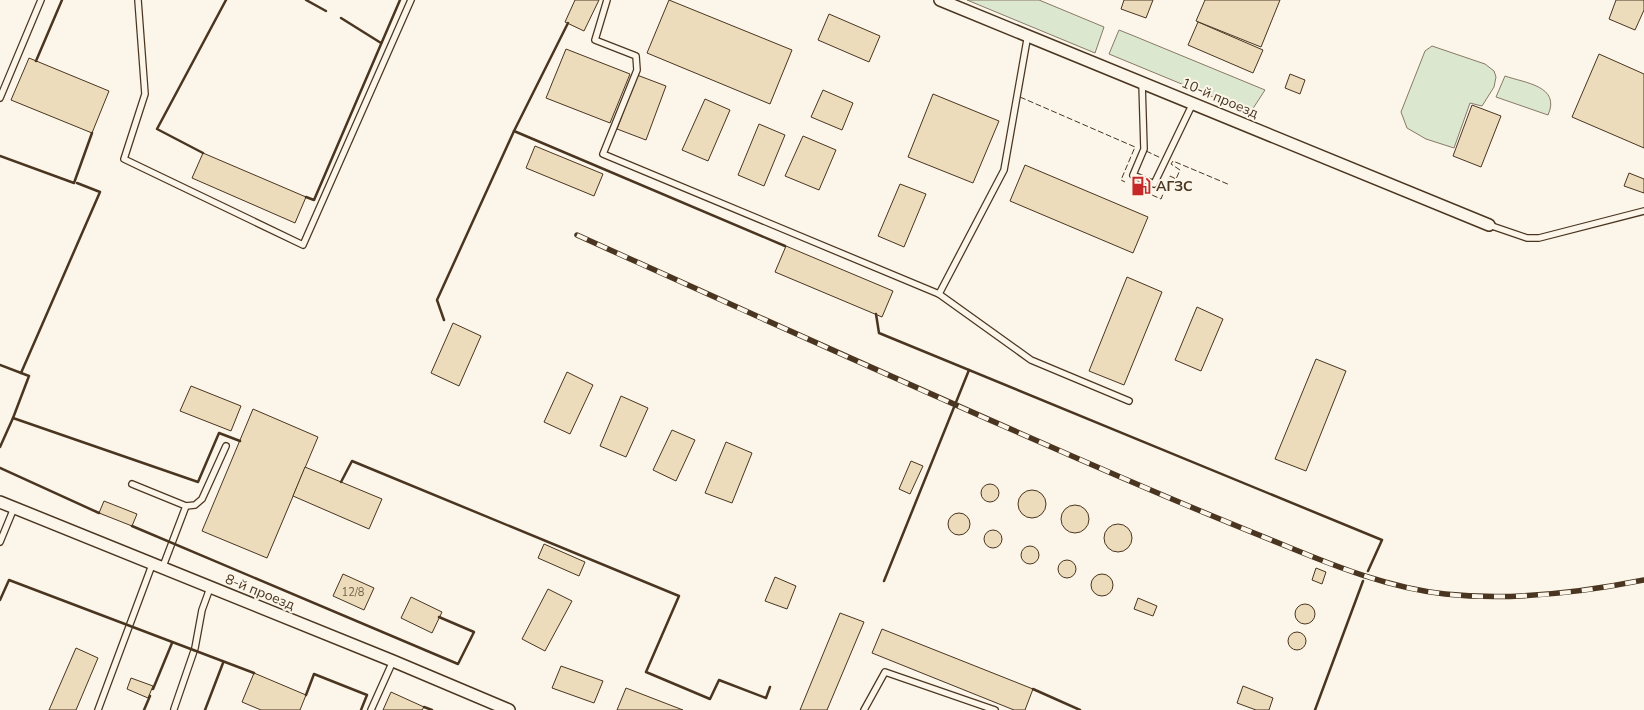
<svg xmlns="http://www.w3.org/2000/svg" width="1644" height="710" font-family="'Nunito Sans',sans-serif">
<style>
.green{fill:#dce7d0;stroke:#887966}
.building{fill:#ecdcbc;stroke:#4a3520}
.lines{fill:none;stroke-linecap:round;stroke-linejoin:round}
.lane-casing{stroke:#4a3520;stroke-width:8}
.street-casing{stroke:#4a3520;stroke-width:14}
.lane{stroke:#fbf6e9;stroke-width:5.5}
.street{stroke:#fbf6e9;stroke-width:11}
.rail-casing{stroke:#4a3520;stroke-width:5.5}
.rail{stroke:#fbf6e9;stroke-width:4;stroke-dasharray:11;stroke-linecap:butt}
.fence{stroke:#4a3520;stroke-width:1;stroke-dasharray:6 2.5;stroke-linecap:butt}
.wall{stroke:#4a3520;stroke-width:2.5}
.labels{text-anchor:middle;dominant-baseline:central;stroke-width:4;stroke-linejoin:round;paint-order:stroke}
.number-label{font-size:11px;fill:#725f47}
.street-label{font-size:14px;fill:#4a3520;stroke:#fbf6e9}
.poi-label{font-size:14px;font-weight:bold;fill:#4a3520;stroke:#fbf6e9;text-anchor:start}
</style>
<rect width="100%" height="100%" fill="#fbf6e9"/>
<g class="green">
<polygon points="967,0 1039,0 1104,27 1095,53"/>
<polygon points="1119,30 1134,36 1265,90 1252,110 1230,104 1109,54"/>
<polygon points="1432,46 1485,64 1494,71 1496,77 1494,87 1482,106 1470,103 1454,148 1426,139 1407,128 1401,112 1425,51"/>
<path d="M1505 76C1525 83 1561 86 1548 115L1496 97Z"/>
</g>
<g class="building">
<polygon points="575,0 599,0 584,31 565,22"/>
<polygon points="669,0 792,50 770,104 647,53"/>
<polygon points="1124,0 1153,0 1146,18 1121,9"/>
<polygon points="1205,0 1280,0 1261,47 1196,21"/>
<polygon points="1616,0 1644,0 1644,10 1635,30 1609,19"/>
<polygon points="829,14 880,36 869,62 818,40"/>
<polygon points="1198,22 1263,50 1253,73 1188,45"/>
<polygon points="566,49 630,74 610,123 546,98"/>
<polygon points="1599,54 1644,74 1644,148 1572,117"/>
<polygon points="29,58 109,91 92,133 11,100"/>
<polygon points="1290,74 1305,80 1300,94 1285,88"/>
<polygon points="637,75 666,86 646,140 617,129"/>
<polygon points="823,90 853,103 842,130 811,117"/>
<polygon points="933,94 999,121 973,183 908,157"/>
<polygon points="705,99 730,110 708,161 682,150"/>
<polygon points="1472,105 1501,116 1481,167 1453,156"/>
<polygon points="759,124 785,135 764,186 738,175"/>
<polygon points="803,136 836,150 819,190 785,176"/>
<polygon points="535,146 603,174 594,196 526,168"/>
<polygon points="203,153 306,197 295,223 192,178"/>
<polygon points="1025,165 1148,217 1133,253 1010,201"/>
<polygon points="1629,173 1644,179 1644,193 1624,186"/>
<polygon points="900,184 926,194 904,247 878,236"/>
<polygon points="786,246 893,291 882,317 775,272"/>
<polygon points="1127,277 1162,292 1124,385 1089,371"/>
<polygon points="1197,307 1223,319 1201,371 1175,360"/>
<polygon points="453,323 481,336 459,386 431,373"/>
<polygon points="1316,359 1346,371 1306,471 1275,459"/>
<polygon points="567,372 593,385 570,434 544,422"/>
<polygon points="191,386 241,406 231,431 180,411"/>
<polygon points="621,396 648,408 626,457 600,446"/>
<polygon points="253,409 318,437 267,558 202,531"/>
<polygon points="672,430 695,440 676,481 653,470"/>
<polygon points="726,442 752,453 732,503 705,493"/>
<polygon points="911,461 923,466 910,494 899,489"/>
<polygon points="305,467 382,499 369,529 293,496"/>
<circle cx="990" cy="493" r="9"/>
<circle cx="1032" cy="504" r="14"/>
<polygon points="104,501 137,514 132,526 99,513"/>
<circle cx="1075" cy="519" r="14"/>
<circle cx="959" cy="524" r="11"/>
<circle cx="1118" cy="538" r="14"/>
<circle cx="993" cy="539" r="9"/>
<polygon points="544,544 585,562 579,576 538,558"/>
<circle cx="1030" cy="555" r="9"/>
<circle cx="1067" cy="569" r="9"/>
<polygon points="1316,568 1326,572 1322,584 1312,580"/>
<polygon points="343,574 374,588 364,610 333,596"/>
<circle cx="1102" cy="585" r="11"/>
<polygon points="775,577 796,586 787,609 765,601"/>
<polygon points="548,589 572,601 545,651 522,639"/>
<polygon points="411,597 442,612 432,633 401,618"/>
<polygon points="1138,598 1157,606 1153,616 1134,609"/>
<circle cx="1305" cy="614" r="10"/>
<polygon points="840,613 864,622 827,710 800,710"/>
<polygon points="882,629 1033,689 1025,710 1014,710 872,653"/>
<circle cx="1297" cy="641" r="9"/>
<polygon points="76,648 98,658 76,710 49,710"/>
<polygon points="561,666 603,681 594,703 552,688"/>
<polygon points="254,673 306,695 300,710 261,710 242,702"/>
<polygon points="131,678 153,686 148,698 127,689"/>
<polygon points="1243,686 1273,698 1269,710 1256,710 1237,703"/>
<polygon points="626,688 683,710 617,710"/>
<polygon points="391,692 424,707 422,710 383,710"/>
</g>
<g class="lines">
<defs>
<g id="lane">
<polyline points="138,0 145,94 124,159 303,245 411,0"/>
<polyline points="607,0 595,40 636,56 637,70 603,154 939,294 1031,360 1129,401"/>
<polyline points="1142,83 1144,149 1133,175 1154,184 1193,103"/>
<polyline points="0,98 41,0"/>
<polyline points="1489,225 1527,238 1539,238 1644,211"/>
<polyline points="939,294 1004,170 1028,34"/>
<polyline points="132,484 186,506 162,569"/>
<polyline points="186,506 195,505 202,499 226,446"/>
<polyline points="0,542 14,508"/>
<polyline points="174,709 195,648 202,610 210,588"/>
<polyline points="98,710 152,565"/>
<polyline points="371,710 393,661"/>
<polyline points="864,710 885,672 995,710"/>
</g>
<g id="street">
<polyline points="940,0 1489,225"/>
<polyline points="0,502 393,661 509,710"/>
</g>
</defs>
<use href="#lane" class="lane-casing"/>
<use href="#street" class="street-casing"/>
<use href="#lane" class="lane"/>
<use href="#street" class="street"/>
<defs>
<path id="rail" d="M577 235C761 318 946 402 1132 482 1183 504 1234 525 1286 546 1337 567 1390 588 1445 594 1511 601 1579 593 1644 580"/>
</defs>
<use href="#rail" class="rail-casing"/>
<use href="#rail" class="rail"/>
<g class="fence">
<polyline points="1020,97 1135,147 1121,180 1125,182"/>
<polyline points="1146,151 1161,158"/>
<polyline points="1152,195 1161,199 1170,176 1176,179 1180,170 1171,164 1173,161 1230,185"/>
</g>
<g class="wall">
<polyline points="306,0 326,11"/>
<polyline points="341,18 381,43"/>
<polyline points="568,23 514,131 785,246"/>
<polyline points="36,61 62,0"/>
<polyline points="203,153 157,129 226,0"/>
<polyline points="0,156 74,183 92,133"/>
<polyline points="306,197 314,200 400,0"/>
<polyline points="876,314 879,333 1382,540 1368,571"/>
<polyline points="444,320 437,300 514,131"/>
<polyline points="0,365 29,376 13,418"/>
<polyline points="21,373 100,192 77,183"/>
<polyline points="0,447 13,418 198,482 219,433 240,441"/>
<polyline points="0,468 99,513"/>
<polyline points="341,482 352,461 679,596 646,672 710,699 719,680 766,698 770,687"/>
<polyline points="132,526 458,664 474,632 439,617"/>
<polyline points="884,581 969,370"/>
<polyline points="0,600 9,580 254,673"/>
<polyline points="153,689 172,643"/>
<polyline points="1033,689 1080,710"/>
<polyline points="306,695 314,674 367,695 361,710"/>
<polyline points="424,707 432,710"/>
<polyline points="144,710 150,696"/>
<polyline points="205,710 223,663"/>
<polyline points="1315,710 1363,581"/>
</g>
</g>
<defs>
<symbol id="fuel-bare" viewBox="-9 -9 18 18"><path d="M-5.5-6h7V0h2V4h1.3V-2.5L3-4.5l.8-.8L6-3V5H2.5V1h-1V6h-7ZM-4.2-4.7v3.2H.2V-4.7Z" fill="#c62828" stroke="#fbf6e9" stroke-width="2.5" paint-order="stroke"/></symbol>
</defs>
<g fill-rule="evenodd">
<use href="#fuel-bare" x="1127" y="172" width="28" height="28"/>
</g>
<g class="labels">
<g class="number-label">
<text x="353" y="592">12/8</text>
</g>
<g class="street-label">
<text transform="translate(1220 98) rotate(23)">10-й проезд</text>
<text transform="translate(260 592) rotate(22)">8-й проезд</text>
</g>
<g class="poi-label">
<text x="1156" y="186">АГЗС</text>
</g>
</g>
</svg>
